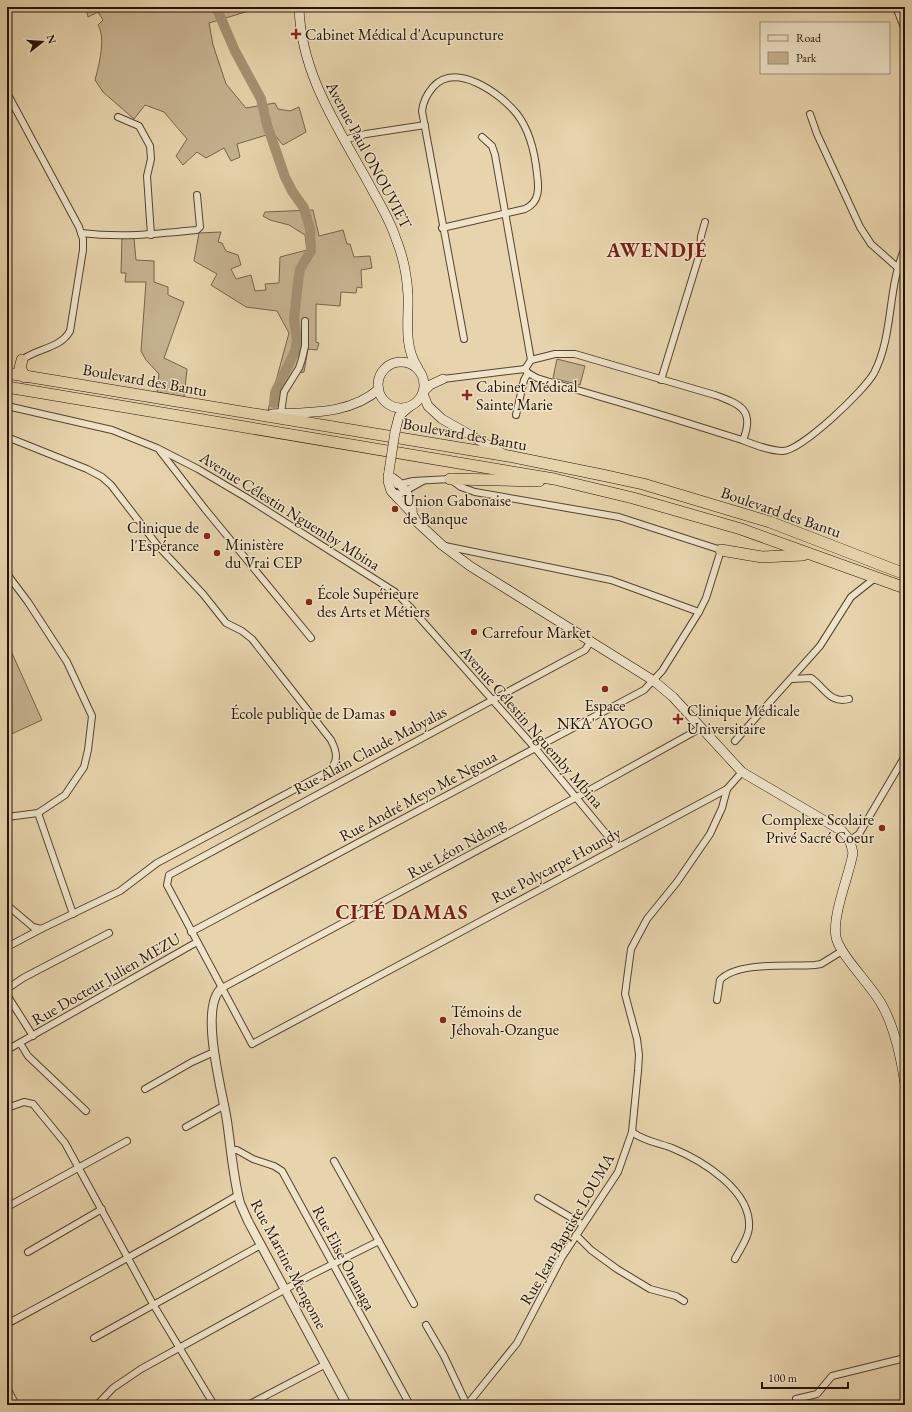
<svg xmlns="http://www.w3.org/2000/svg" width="912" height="1412" font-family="'EB Garamond',serif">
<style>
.green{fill:#c6b390;stroke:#75634a}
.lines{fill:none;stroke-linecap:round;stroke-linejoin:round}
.river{stroke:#a59273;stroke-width:10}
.minor-casing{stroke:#55432f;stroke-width:8}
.tertiary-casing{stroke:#55432f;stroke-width:10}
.secondary-casing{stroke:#241305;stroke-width:10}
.trunk-casing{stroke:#241305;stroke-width:12}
.minor{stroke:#efe3c9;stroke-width:6}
.tertiary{stroke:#efe3c9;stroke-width:8}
.secondary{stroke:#efe3c9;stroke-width:9}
.trunk{stroke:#e7d4ac;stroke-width:11}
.secondary-bridge-casing{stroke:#241305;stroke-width:10;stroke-linecap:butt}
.secondary-bridge{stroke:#efe3c9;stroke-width:9}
.poi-dot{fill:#8f2418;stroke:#efe3c9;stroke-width:1.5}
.labels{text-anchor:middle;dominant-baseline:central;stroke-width:3;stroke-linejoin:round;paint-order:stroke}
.poi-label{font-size:16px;fill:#241305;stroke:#efe3c9;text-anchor:start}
.street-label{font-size:16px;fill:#241305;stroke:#efe3c9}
.district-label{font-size:20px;font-weight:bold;letter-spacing:1px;fill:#7a1f14;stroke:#efe3c9}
</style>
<rect width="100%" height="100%" fill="#e7d4ac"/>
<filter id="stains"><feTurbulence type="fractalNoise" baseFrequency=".005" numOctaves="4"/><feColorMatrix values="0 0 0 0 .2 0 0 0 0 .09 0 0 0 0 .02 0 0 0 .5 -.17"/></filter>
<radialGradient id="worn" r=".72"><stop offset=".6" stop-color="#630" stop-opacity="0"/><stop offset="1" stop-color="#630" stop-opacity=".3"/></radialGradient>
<g class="green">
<path d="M86 7H262L209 23 213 45 226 84 246 108 275 103 278 109 290 111 299 107 306 132 283 145 273 133 237 144 240 157 231 161 224 148 206 158 197 152 183 165 176 156 187 139 164 112 145 105 134 119 103 92 95 80C99 65 106 38 98 25L103 20 98 12 88 17Z"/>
<polygon points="313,210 319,236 343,230 347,244 350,244 354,257 370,256 372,268 361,270 362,288 357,287 356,293 341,292 340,306 316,304 316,342 319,343 317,350 308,349 304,372 291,374 283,410 268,410 289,333 277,311 246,307 211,285 217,274 194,261 199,233 221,232 218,242 222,243 226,251 238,255 241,265 231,269 236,279 251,275 255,291 266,290 265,284 279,283 280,257 307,250 305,235 289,225 270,220 263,216 265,212"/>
<polygon points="122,237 134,238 136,260 154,261 154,282 168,287 168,295 184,302 164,358 187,369 184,397 157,392 159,374 146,360 141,351 146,282 125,282 126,273 121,273"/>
<polygon points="557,359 585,366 580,385 553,378"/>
<polygon points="7,642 42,720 7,736"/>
</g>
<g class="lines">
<polyline class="river" points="216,7 235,51 261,99 267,125 285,177 292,191 304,208 310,229 311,251 300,269 298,282 294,319 297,340 295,351 275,393 274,403"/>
<defs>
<g id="minor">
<polyline points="896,7 905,30"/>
<path d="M7 93 79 227 83 239V250L70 331C60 349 37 348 22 360"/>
<polyline points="810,114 817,134 860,227 871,244 897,267"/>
<polyline points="118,117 139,126 150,146 151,159 147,176 151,235"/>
<polyline points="482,137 492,146 495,155 531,360"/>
<polyline points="344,140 366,134 425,125"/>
<path d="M442 228 525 209C540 202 539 188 537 174 535 154 530 131 517 114 501 94 456 61 433 87 427 94 423 101 422 111L464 339"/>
<path d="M81 233C122 238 157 234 197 230L200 227 197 195"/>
<path d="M525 369 528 373 537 378C589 394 642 408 694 425 710 430 726 435 742 440 755 445 770 451 783 451 802 450 864 391 874 373 894 335 887 287 905 248"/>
<path d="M525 369 531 360 555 354H575L715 395C741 404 755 411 743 440"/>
<polyline points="443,379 525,369"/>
<polyline points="661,380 700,253 701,236 705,222"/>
<polyline points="7,406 112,430 157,448 198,469 247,498 395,592 410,607 535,748 617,847"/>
<polyline points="281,413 284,392 299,368 302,359 305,346 305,321"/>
<polyline points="516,415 524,380 528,373"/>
<path d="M7 437 87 469 102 477 111 485 158 546 203 594 226 623 242 631 252 639 331 740C337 752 339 761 329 771L157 863 120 891 41 929 33 927 7 905"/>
<polyline points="160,451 205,509 311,638"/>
<polyline points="392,492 400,494 423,481"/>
<polyline points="445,546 611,580 699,612"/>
<polyline points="7,574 28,602 67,662 92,716 88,750 84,767 65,795 38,813 7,817"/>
<polyline points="591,641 585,650 169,875 167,885 252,1044 727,789 742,772"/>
<path d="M792 679 811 678C825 688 830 704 849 699"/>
<polyline points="735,741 820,646 851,597 875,578"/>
<polyline points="38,813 73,914"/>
<polyline points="850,840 859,834 905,756"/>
<polyline points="191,932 644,690 662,671 699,612 706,598 721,550 619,517 475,492 461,487 450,479 413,481 397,485"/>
<polyline points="7,947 41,929"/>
<polyline points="222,988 586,792 701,728"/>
<polyline points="7,989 23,978 109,933"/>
<polyline points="7,995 33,1036"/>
<path d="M717 1000 720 980C738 961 790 967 815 965L821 964 842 951"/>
<polyline points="895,1039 905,1041"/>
<polyline points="20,1043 28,1056 86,1111"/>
<polyline points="7,1050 197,942"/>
<polyline points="145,1089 192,1062 214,1052"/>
<polyline points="7,1108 24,1102 33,1104 65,1143 153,1304 214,1405"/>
<polyline points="186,1127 225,1105"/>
<path d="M632 1132C644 1141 658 1143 672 1148 701 1160 752 1190 749 1228 748 1239 740 1249 735 1259"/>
<polyline points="232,1150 237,1150 253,1159 274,1166 282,1171 410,1405"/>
<polyline points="334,1161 414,1304"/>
<polyline points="538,1198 582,1224"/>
<polyline points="7,1207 127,1141"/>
<polyline points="576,1235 591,1250 617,1269 650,1289 676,1296 684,1301"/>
<polyline points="28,1252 102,1209"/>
<path d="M7 1324C84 1282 162 1240 238 1195"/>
<polyline points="426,1325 444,1356 467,1405"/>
<polyline points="94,1338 261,1245"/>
<polyline points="7,1388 16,1405"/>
<polyline points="796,1399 817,1394 832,1376 905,1358"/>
<polyline points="97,1405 113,1388 141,1369 311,1275 379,1241"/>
<polyline points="248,1405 326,1364"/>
<polyline points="467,1405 517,1343 562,1257 618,1172 632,1132 638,1071 639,1055 637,1039 625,994 631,949 647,919 677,882 710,834 722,808 727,789"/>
</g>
<path id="tertiary" d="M222 988C198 1006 223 1094 227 1121 231 1148 233 1177 240 1203L248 1221 347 1405"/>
<g id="secondary">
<path d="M299 7C301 79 343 134 375 195 383 209 391 223 396 239 403 256 407 276 408 295 409 320 403 346 418 368"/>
<circle cx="401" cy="385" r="23"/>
<polyline points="424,391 430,385 443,379"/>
<polyline points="423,394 428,406 442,419 505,455"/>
<path d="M272 414C308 412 350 415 379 389"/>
<polyline points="395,432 399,416 409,407"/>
<path d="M389 471 388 481 391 491 410 511 417 522 442 545 470 566 654 681 673 697 742 772 842 831C849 838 851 843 853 853 849 876 832 915 836 937 839 954 872 986 882 1005 895 1028 901 1058 905 1084"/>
<path d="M388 476C401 481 414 499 412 514"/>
</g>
<g id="trunk">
<polyline points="22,360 20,368 25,377"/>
<polyline points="7,373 508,456 602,475 643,484 770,522 905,574"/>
<polyline points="7,387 554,479 633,498 741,529 905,588"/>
<polyline points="450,479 539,481"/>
<polyline points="721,550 762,557 803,555"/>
</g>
</defs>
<use href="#minor" class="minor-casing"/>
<use href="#tertiary" class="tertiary-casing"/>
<use href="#secondary" class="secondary-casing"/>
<use href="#trunk" class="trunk-casing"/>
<use href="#minor" class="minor"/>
<use href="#tertiary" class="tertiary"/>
<use href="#secondary" class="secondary"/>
<use href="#trunk" class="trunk"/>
<defs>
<polyline id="secondary-bridge" points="389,471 395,432"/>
</defs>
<use href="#secondary-bridge" class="secondary-bridge-casing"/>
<use href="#secondary-bridge" class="secondary-bridge"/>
</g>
<g class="poi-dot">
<path d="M294 28h4v4h4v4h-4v4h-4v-4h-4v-4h4z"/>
<path d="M465 389h4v4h4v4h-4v4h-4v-4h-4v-4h4z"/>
<circle cx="395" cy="509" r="4"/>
<circle cx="207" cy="536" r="4"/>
<circle cx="217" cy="553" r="4"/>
<circle cx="309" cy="602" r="4"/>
<circle cx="474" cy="632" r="4"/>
<circle cx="605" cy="689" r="4"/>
<circle cx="393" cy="713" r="4"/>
<path d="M676 713h4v4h4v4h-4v4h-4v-4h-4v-4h4z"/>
<circle cx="882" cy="828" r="4"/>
<circle cx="443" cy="1020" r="4"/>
</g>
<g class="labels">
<g class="poi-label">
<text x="305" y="34">Cabinet Médical d'Acupuncture</text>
<text x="476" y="386">Cabinet Médical<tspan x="476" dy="18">Sainte Marie</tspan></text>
<text x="403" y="500">Union Gabonaise<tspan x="403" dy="18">de Banque</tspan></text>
<text x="199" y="527" text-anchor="end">Clinique de<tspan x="199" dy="18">l'Espérance</tspan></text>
<text x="225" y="544">Ministère<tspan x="225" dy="18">du Vrai CEP</tspan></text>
<text x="317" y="593">École Supérieure<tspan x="317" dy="18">des Arts et Métiers</tspan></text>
<text x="482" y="632">Carrefour Market</text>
<text x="605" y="705" text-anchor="middle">Espace<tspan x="605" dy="18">NKA' AYOGO</tspan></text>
<text x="687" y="710">Clinique Médicale<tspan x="687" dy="18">Universitaire</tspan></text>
<text x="385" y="713" text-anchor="end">École publique de Damas</text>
<text x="874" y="819" text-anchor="end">Complexe Scolaire<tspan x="874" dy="18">Privé Sacré Coeur</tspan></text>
<text x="451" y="1011">Témoins de<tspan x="451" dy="18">Jéhovah-Ozangue</tspan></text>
</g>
<g class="street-label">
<text transform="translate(369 155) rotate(62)">Avenue Paul ONOUVIET</text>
<text transform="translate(145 380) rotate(10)">Boulevard des Bantu</text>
<text transform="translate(465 434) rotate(10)">Boulevard des Bantu</text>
<text transform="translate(290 511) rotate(32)">Avenue Célestin Nguemby Mbina</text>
<text transform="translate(781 512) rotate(19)">Boulevard des Bantu</text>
<text transform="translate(532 727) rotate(49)">Avenue Célestin Nguemby Mbina</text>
<text transform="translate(370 750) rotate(-28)">Rue Alain Claude Mabyalas</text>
<text transform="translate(418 796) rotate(-28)">Rue André Meyo Me Ngoua</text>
<text transform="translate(456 848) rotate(-29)">Rue Léon Ndong</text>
<text transform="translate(556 865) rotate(-28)">Rue Polycarpe Houndy</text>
<text transform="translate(106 979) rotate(-30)">Rue Docteur Julien MEZU</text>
<text transform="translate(567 1229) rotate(-60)">Rue Jean-Baptiste LOUMA</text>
<text transform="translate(344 1258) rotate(62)">Rue Elise Onanaga</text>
<text transform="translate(289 1264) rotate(62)">Rue Martine Mengome</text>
</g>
<g class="district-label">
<text x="657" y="250">AWENDJÉ</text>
<text x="402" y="912">CITÉ DAMAS</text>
</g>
</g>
<rect width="912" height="1412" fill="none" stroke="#e7d4ac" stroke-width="24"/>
<rect x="8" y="8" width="896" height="1396" fill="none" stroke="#241305" stroke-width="2"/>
<rect x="12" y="12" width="888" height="1388" fill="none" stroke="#241305"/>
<rect x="760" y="22" width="130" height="52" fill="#efe3c9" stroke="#9e907b"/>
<rect x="768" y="35" width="20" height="6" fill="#efe3c9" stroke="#9e907b"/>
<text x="796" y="42" font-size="12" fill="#241305">Road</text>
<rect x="768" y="52" width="20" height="12" fill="#c6b390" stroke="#9e907b"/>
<text x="796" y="62" font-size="12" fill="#241305">Park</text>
<g transform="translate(42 42) rotate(73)" stroke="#efe3c9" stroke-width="3" paint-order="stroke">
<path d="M0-3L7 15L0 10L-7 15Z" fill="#241305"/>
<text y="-6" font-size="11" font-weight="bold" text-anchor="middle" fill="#241305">N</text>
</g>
<path d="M762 1382v6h86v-6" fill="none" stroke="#241305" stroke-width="2"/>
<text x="768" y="1382" font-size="12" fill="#241305" stroke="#efe3c9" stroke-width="3" paint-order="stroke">100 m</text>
<rect width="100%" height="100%" filter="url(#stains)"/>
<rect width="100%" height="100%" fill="url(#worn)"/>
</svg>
